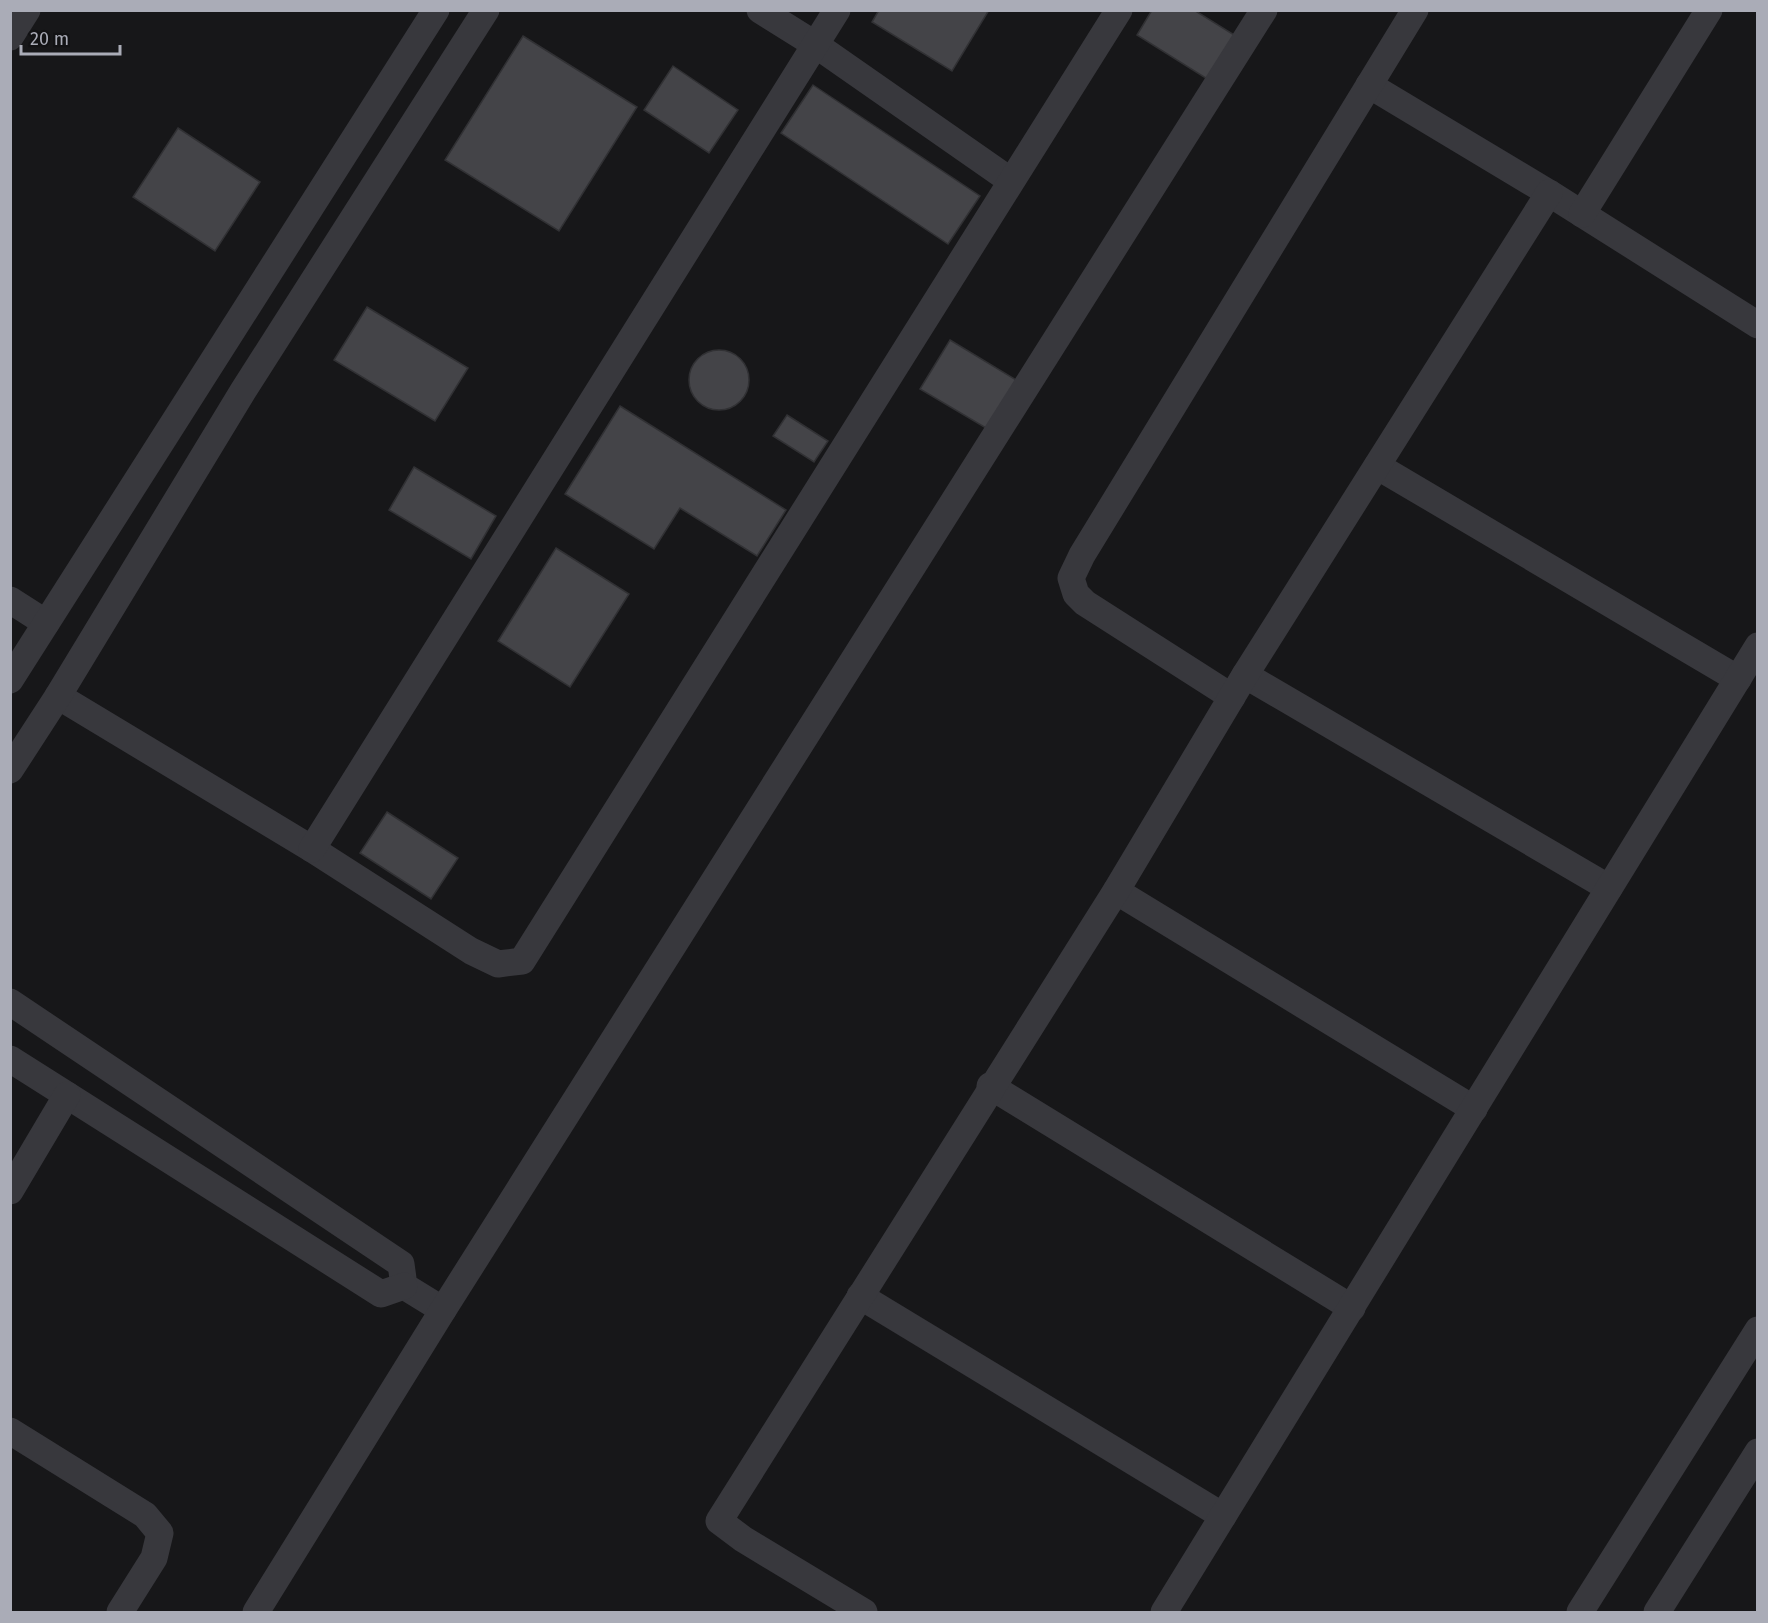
<svg xmlns="http://www.w3.org/2000/svg" width="1768" height="1623" font-family="'Fira Sans',sans-serif">
<style>
.building{fill:#444448;stroke:#313134;stroke-width:1.5}
.lines{fill:none;stroke-linecap:round;stroke-linejoin:round}
.minor{stroke:#38383d;stroke-width:27}
</style>
<rect width="100%" height="100%" fill="#171719"/>
<g class="building">
<polygon points="879,10 989,10 952,71 872,22"/>
<polygon points="1152,10 1194,10 1239,38 1212,82 1137,35"/>
<polygon points="523,36 637,107 559,231 445,160"/>
<polygon points="673,66 738,110 709,153 644,110"/>
<polygon points="813,85 980,196 948,244 781,133"/>
<polygon points="178,128 260,182 215,251 133,197"/>
<polygon points="367,307 468,368 435,421 334,360"/>
<polygon points="950,340 1021,383 991,431 920,389"/>
<circle cx="719" cy="380" r="30"/>
<polygon points="620,406 786,510 757,556 680,508 654,549 565,494"/>
<polygon points="787,415 828,441 814,462 773,436"/>
<polygon points="414,467 496,516 471,559 389,510"/>
<polygon points="556,548 629,594 570,687 498,641"/>
<polygon points="387,812 458,858 431,899 360,853"/>
</g>
<g class="lines">
<g class="minor">
<polyline points="760,10 816,45 1011,181"/>
<polyline points="10,37 27,10"/>
<polyline points="1369,85 1549,193 1758,325"/>
<polyline points="1582,214 1709,10"/>
<polyline points="1377,466 1738,679"/>
<polyline points="10,600 46,623"/>
<polyline points="1245,675 1609,888"/>
<polyline points="10,680 436,10"/>
<polyline points="58,696 312,849 471,951 498,964 522,961 1119,10"/>
<polyline points="1232,697 1085,603 1076,594 1071,578 1082,555 1415,10"/>
<polyline points="10,770 58,696 243,391 486,10"/>
<polyline points="312,849 837,10"/>
<polyline points="1116,891 1474,1109"/>
<polyline points="10,1002 401,1264 404,1286 443,1310"/>
<polyline points="10,1059 381,1294 404,1286"/>
<polyline points="990,1086 1352,1308"/>
<polyline points="10,1191 67,1095"/>
<polyline points="860,1296 1223,1516"/>
<polyline points="10,1431 145,1515 160,1533 154,1558 120,1612"/>
<polyline points="256,1612 443,1310 1264,10"/>
<polyline points="864,1612 743,1539 719,1521 1116,891 1245,675 1549,193"/>
<polyline points="1164,1612 1758,646"/>
<polyline points="1580,1612 1758,1330"/>
<polyline points="1657,1612 1758,1452"/>
</g>
</g>
<rect width="1768" height="1623" fill="none" stroke="#aaacb7" stroke-width="24"/>
<path d="M21 45v9h99v-9" fill="none" stroke="#aaacb7" stroke-width="3"/>
<text x="30" y="45" font-size="18" fill="#aaacb7" stroke="#121214" stroke-width="4.5" paint-order="stroke">20 m</text>
</svg>
